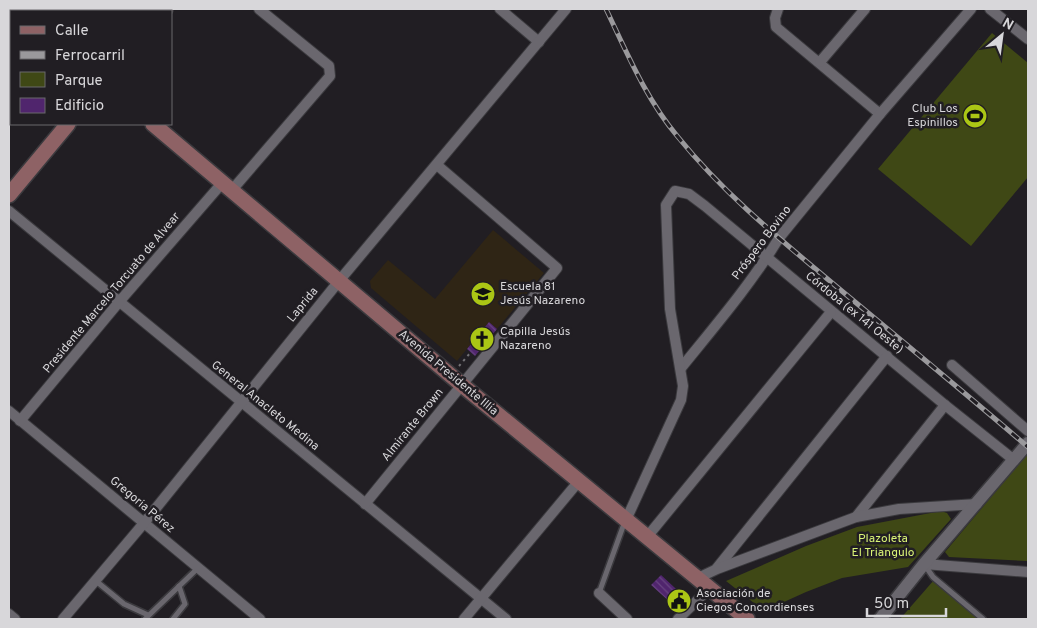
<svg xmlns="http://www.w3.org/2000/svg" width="1037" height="628" font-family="Overpass,sans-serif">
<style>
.education{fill:#2f2515}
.green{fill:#3f4815}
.building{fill:url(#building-back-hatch)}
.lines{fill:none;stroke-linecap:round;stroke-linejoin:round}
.service-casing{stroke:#3b3a3e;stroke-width:8}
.minor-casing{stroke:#3b3a3e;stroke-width:12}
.tertiary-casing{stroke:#3b3a3e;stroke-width:15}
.secondary-casing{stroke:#3b3a3e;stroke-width:18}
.path{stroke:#747276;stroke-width:2;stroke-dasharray:2.5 4;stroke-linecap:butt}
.service{stroke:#6a676e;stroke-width:5}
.minor{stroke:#6a676e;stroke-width:10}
.tertiary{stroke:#6a676e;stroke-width:12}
.secondary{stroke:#8e6265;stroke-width:15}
.rail-casing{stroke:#9a999c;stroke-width:5}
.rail{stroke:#211e23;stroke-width:3;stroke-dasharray:9;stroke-linecap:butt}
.labels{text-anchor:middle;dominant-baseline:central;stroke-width:5;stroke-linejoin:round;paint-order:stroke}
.poi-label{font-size:12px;fill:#d8d7da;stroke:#211e23;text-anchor:start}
.street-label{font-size:12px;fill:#d8d7da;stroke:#211e23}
.park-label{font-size:12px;fill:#d9f376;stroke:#211e23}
</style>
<defs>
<pattern id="building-back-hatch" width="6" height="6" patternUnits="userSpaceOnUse" patternTransform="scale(1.25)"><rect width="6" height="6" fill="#50256d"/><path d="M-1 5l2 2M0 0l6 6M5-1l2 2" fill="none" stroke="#684481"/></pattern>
</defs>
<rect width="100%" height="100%" fill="#211e23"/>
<polygon class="education" points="493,230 544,273 497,329 489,322 457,361 371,288 370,281 388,260 435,299"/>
<g class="green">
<polygon points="992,33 1028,63 1028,177 971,246 878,169"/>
<polygon points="1028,453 1028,550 1027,561 949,557 945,552"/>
<polygon points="941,511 947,513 951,519 908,567 842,578 806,592 764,611 726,581 806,546 857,527"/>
<polygon points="934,580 979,619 900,619"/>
</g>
<g class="building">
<polygon points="489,322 497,329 475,356 467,349"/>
<polygon points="661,575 688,600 676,611 669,604 671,603 651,585"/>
</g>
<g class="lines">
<defs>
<g id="service">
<polyline points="924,564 933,577 983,619"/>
<polyline points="96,581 124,604 148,615"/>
<polyline points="599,593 625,521"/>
<polyline points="145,619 198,568"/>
<polyline points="173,619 185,604 179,586"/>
</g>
<g id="minor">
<polyline points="500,9 539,42"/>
<polyline points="778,9 775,18 776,27 880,114"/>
<polyline points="990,9 1028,39"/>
<polyline points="820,62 865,9"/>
<polyline points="232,190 330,76 329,66 259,9"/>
<polyline points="9,211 506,619"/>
<polyline points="952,365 1028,431"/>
<path d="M681 368C715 326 751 284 779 238L880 114 971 9"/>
<polyline points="9,411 260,619"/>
<polyline points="20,421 119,302 223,182"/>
<polyline points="365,504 557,268 437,165"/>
<polyline points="856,517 945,405"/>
<polyline points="626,520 681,400 683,386 670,309 666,205 675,191 689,194 705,206 945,405 1014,460"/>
<polyline points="647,537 831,312"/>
<polyline points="924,564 1028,572"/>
<polyline points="717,568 887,356"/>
<polyline points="698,578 717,569 856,517 899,509 977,504"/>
<polyline points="599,593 627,619"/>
<polyline points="9,614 15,619"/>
<polyline points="63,619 144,523 339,281 566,9"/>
<polyline points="464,619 579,481"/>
<polyline points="678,619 710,588"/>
</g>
<polyline id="tertiary" points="880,619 924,564 1028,443"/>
<g id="secondary">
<polyline points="16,9 19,11"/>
<polyline points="163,11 165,9"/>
<polyline points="153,124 462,385 747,619"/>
<polyline points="9,195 68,124"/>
</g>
</defs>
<use href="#service" class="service-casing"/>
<use href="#minor" class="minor-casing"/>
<use href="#tertiary" class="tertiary-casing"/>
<use href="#secondary" class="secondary-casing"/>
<polyline class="path" points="459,366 471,352"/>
<use href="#service" class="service"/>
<use href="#minor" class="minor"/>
<use href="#tertiary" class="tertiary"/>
<use href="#secondary" class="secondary"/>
<defs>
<path id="rail" d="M606 9C627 53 646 99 678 137 724 194 781 240 837 287 901 340 965 393 1028 447"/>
</defs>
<use href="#rail" class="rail-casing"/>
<use href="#rail" class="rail"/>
</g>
<defs>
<symbol id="stadium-disc" viewBox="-11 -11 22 22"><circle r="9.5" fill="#abc615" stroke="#211e23"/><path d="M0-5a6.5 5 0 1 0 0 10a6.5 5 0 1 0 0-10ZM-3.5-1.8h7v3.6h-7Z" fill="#111"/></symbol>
<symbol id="school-disc" viewBox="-11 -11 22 22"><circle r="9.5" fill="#abc615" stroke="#211e23"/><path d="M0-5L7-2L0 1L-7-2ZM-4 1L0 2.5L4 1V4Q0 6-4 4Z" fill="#111"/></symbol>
<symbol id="church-disc" viewBox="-11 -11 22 22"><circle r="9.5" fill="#abc615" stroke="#211e23"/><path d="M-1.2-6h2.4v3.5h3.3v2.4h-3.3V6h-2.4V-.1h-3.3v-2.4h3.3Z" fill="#111"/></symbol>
<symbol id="civic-disc" viewBox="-11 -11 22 22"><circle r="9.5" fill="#abc615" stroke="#211e23"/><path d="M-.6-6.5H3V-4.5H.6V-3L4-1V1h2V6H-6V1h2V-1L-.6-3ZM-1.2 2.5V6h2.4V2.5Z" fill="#111"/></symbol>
</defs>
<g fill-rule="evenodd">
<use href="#stadium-disc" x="961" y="102" width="28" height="28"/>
<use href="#school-disc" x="469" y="280" width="28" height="28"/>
<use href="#church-disc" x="468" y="325" width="28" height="28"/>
<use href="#civic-disc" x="665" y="587" width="28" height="28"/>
</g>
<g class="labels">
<g class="poi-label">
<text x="958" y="109" text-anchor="end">Club Los<tspan x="958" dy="14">Espinillos</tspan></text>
<text x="500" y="287">Escuela 81<tspan x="500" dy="14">Jesús Nazareno</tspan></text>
<text x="500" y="332">Capilla Jesús<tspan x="500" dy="14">Nazareno</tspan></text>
<text x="696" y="594">Asociación de<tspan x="696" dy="14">Ciegos Concordienses</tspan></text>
</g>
<g class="street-label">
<text transform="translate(762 243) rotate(-53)">Próspero Bovino</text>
<text transform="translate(112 293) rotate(-50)">Presidente Marcelo Torcuato de Alvear</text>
<text transform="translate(303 305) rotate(-51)">Laprida</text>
<text transform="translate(854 313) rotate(39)">Córdoba (ex 141 Oeste)</text>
<text transform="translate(448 373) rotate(40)">Avenida Presidente Illia</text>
<text transform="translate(265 406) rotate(39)">General Anacleto Medina</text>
<text transform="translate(413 425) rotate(-51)">Almirante Brown</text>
<text transform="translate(142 505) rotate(40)">Gregoria Pérez</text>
</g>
<g class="park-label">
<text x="883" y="539">Plazoleta<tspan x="883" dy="14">El Triangulo</tspan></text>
</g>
</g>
<rect width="1037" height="628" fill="none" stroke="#d8d7da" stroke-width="20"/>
<rect x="10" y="10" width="162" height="115" fill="#211e23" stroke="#6a686c"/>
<rect x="20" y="26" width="25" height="8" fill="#8e6265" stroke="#6a686c"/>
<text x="55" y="35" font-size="15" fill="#d8d7da">Calle</text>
<rect x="20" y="51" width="25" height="8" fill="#9a999c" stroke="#6a686c"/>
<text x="55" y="60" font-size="15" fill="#d8d7da">Ferrocarril</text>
<rect x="20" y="72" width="25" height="15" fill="#3f4815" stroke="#6a686c"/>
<text x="55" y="85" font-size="15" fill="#d8d7da">Parque</text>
<rect x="20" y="98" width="25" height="15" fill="#50256d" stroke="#6a686c"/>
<text x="55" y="110" font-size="15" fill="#d8d7da">Edificio</text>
<g transform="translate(1002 35) rotate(29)" stroke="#211e23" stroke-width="4" paint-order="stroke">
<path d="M0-4L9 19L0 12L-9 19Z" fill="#d8d7da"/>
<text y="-8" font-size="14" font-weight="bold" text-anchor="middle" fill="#d8d7da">N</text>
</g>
<path d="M867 608v8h79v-8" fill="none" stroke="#d8d7da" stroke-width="2.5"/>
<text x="874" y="608" font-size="15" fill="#d8d7da" stroke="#211e23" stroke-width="4" paint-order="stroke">50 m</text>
</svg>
